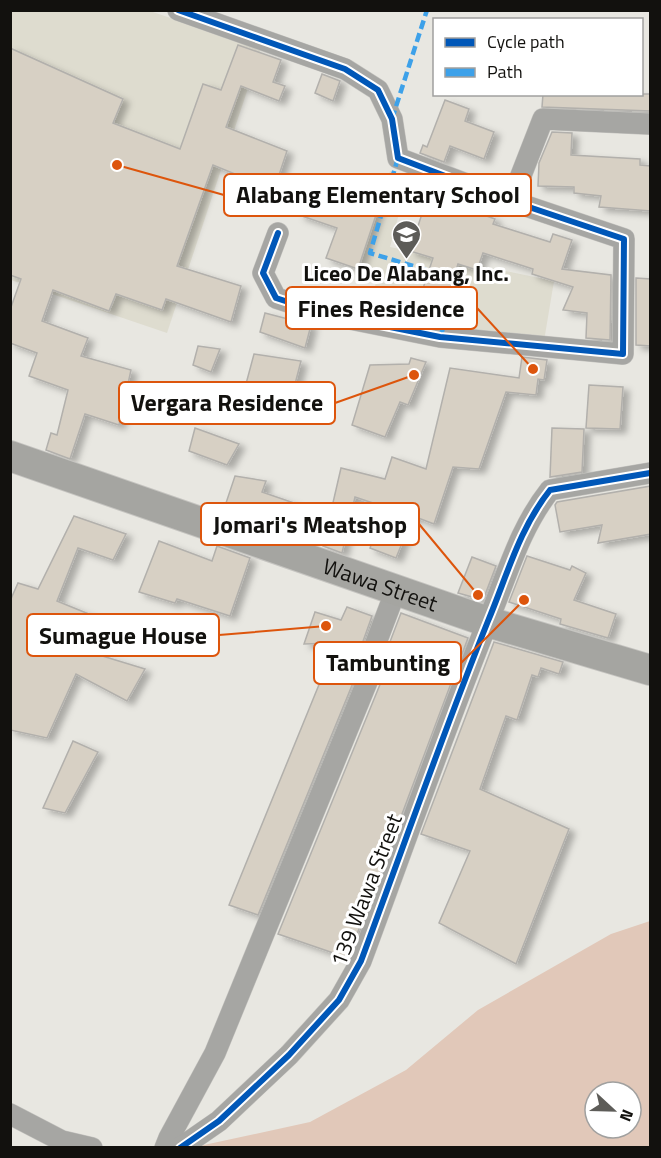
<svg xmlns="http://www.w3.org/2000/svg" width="661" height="1158" font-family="'Titillium Web',sans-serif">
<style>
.built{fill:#dedccf}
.green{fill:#e1c8b9;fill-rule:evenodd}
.building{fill:#d7d0c4;stroke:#b2b0ac;stroke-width:1.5;filter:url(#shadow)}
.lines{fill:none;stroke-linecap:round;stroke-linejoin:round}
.minor-casing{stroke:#c5c4c0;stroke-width:22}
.secondary-casing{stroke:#c5c4c0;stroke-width:32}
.minor{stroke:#a6a6a3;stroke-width:21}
.secondary{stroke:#a5a5a1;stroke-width:30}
.quiet{stroke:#3da1e9;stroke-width:4.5;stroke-dasharray:9 4.5;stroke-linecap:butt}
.cycleway-casing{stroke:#fff;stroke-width:10}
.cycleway{stroke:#0057b8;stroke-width:6}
.labels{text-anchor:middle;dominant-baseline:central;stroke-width:6;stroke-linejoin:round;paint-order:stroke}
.poi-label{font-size:22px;font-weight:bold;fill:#12110e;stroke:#fff}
.street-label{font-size:22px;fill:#12110e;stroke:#fff}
.leader{fill:none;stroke:#dd550c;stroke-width:2}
.callout-dot{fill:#dd550c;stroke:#fff;stroke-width:2}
.callout{fill:#fff;stroke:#dd550c;stroke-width:2}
.callout-label{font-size:24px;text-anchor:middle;font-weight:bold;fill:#12110e}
</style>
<defs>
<filter id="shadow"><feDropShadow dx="6" dy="4" stdDeviation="3" flood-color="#0004"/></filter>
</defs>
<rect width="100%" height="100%" fill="#e8e7e1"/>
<g class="built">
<polygon points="11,11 150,11 261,49 167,333 11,280"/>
<polygon points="390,171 409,177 390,247 554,281 544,341 440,337 368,316 377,278 357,272"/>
</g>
<path class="green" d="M650 921V1147L190 1148 310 1122 406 1070 478 1010 611 934ZM595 1092H631V1128H595Z"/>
<g class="building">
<polygon points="238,45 281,60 273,82 285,86 279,101 241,86 226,127 287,151 274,190 213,165 177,266 241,286 231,322 166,299 162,310 116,294 109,311 53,290 42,321 88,338 81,356 131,370 119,425 85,414 70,459 46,450 51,433 57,435 68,390 29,376 37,353 10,343 10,310 21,279 10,275 10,48 123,99 113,123 180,149 203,84 221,90"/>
<polygon points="322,74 340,81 333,101 315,93"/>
<polygon points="543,94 651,94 651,111 542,107"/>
<polygon points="445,100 469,109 465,121 494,132 484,159 450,146 444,162 420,153 423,145 427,147"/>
<polygon points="552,132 572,133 571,155 640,159 640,165 651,166 651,211 599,207 601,196 574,193 574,187 538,186 539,163"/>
<polygon points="312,180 380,203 358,269 326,258 337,228 299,215"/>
<polygon points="429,192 454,201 453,204 495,219 493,224 550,242 553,234 572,240 562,269 611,275 610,340 586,338 587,313 563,310 573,287 532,274 533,269 483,253 477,270 458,264 439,324 413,319 433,258 410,251"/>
<polygon points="636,278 651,279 651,346 636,345"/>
<polygon points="265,313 311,325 305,348 260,332"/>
<polygon points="198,346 220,349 211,372 193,365"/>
<polygon points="254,354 301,361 289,407 243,395"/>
<polygon points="522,357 547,360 544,380 538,379 536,395 506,392 479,469 453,467 434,524 413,516 396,558 370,548 385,507 355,497 342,553 323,546 341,468 385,479 392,457 426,469 450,368 519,378"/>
<polygon points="411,358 426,362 408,405 400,402 385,437 352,425 370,365 409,364"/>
<polygon points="589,385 623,387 620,429 586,428"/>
<polygon points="195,428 239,444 227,465 189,451"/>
<polygon points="552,428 584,429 582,472 550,477"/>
<polygon points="235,476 266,481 262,492 294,503 283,533 223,512"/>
<polygon points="651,486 651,534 598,543 602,525 560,532 555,505 557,502"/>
<polygon points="74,516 126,534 113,560 78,548 57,601 101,619 86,651 145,669 127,701 76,674 47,738 10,730 10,601 18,583 38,589"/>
<polygon points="159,541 212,561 217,546 250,558 230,616 177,599 175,603 139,592"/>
<polygon points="527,556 570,570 572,566 586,573 574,600 616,614 608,638 560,624 561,619 509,602"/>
<polygon points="472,557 496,566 483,600 458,593"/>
<polygon points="347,607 372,616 362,644 364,656 258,915 229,905 336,643 304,644 315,612 341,620"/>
<polygon points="401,613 468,638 348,958 278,934 390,660 391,654 388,647"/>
<polygon points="494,642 563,662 559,674 541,668 538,677 532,675 517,720 506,716 480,789 569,829 516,964 439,923 470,851 421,834"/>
<polygon points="73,741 98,752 65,813 43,808"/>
</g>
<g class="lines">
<defs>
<g id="minor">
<polyline points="178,10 345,69 378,90 392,119 398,158 511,201 624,239 623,354 440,337 325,314 276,298 263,273 278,233"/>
<polyline points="511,201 543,119 650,124"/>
<polyline points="10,1114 62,1141 92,1148"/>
<polyline points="165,1148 169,1138 215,1053 378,655 374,648 396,590"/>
<path d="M180 1148 219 1121 289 1055 339 1000 361 961C403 848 443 733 488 621 507 576 519 529 550 490L650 473"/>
</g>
<g id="secondary">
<path id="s1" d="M10 456 488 622 650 670"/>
</g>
</defs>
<use href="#minor" class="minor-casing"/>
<use href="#secondary" class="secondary-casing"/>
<use href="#minor" class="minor"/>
<use href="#secondary" class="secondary"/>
<g class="quiet">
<polyline points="392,119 427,10"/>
<polyline points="398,158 370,253 460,280 440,337"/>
</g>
<defs>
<g id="cycleway">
<polyline points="178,10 345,69 378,90 392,119 398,158 511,201 624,239 623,354 440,337 325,314 276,298 263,273 278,233"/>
<path d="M180 1148 219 1121 289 1055 339 1000 361 961C403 848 443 733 488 621 507 576 519 529 550 490L650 473"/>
</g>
</defs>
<use href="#cycleway" class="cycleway-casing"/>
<use href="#cycleway" class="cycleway"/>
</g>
<defs>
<symbol id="school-pin" viewBox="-11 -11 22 30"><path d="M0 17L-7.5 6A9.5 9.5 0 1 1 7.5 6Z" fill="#5d5c58" stroke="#fff"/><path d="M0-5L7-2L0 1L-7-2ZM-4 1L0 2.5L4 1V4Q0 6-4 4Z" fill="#fff"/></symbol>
</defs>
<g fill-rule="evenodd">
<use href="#school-pin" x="390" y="218" width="33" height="45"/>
</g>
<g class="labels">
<g class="poi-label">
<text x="406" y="273">Liceo De Alabang, Inc.</text>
</g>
<g class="street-label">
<text stroke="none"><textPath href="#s1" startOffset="392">Wawa Street</textPath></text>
<text transform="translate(366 890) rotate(-69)">139 Wawa Street</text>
</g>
</g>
<path class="leader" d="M117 165L224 195M533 369L477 308M414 375L335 403M478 595L419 524M326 626L219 635M524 600L461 663"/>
<g class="callout-dot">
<circle cx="117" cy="165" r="6"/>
<circle cx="533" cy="369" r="6"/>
<circle cx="414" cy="375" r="6"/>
<circle cx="478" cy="595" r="6"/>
<circle cx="326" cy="626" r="6"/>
<circle cx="524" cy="600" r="6"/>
</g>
<g class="callout">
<rect x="224" y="174" width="307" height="42" rx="6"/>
<rect x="286" y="287" width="191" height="42" rx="6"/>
<rect x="119" y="382" width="216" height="42" rx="6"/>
<rect x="201" y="503" width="218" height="42" rx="6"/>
<rect x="27" y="614" width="192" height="42" rx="6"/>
<rect x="314" y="642" width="147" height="42" rx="6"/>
</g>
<g class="callout-label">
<text x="378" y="203">Alabang Elementary School</text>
<text x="381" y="317">Fines Residence</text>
<text x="227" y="411">Vergara Residence</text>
<text x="310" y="533">Jomari's Meatshop</text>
<text x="123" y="644">Sumague House</text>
<text x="388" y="671">Tambunting</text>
</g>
<rect width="661" height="1158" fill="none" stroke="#12110e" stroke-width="24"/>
<rect x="433" y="18" width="210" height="78" fill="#ffffff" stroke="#a0a09f" stroke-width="1.5"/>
<rect x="445" y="38" width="30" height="9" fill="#0057b8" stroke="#a0a09f" stroke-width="1.5"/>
<text x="487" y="48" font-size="18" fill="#12110e">Cycle path</text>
<rect x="445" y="68" width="30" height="9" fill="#3da1e9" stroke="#a0a09f" stroke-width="1.5"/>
<text x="487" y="78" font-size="18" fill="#12110e">Path</text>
<g transform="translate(613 1110) rotate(112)"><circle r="28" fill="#ffffff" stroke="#a0a09f" stroke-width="1.5"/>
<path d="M0-4.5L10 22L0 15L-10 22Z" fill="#5d5c58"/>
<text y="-9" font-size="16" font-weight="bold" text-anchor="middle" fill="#12110e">N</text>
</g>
</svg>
